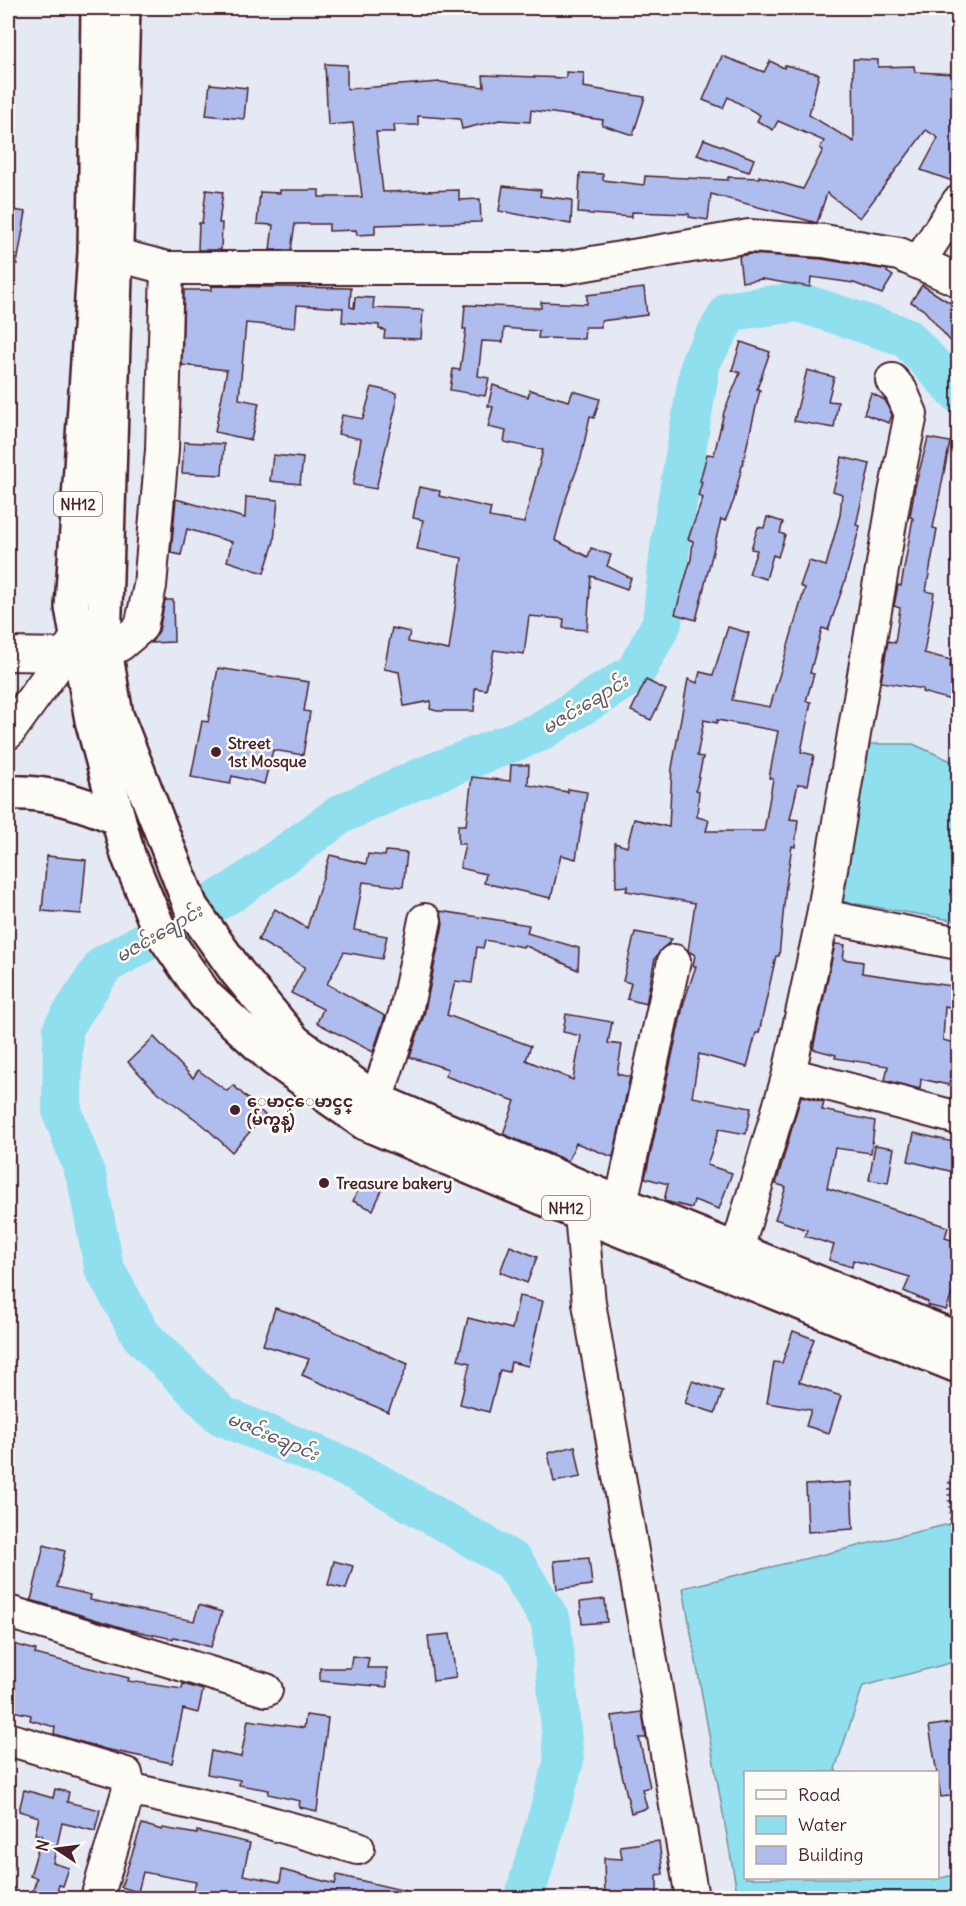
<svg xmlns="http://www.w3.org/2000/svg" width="966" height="1906" font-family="Delius,'Noto Sans Myanmar',sans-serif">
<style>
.water{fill:#90dfee;stroke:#7492a0;stroke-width:1.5}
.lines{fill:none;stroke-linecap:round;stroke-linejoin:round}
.river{stroke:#90dfee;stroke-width:40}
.building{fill:#aebded;stroke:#4a1f2b;stroke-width:1.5;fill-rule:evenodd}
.minor-casing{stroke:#4a1f2b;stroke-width:36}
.highway-casing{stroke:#4a1f2b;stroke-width:38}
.path{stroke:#4a1f2b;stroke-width:4;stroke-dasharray:1.5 4.5;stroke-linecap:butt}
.minor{stroke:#fdfcf7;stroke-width:32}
.highway{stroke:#fdfcf7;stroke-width:33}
.poi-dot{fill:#4a1f2b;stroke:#fdfcf7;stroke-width:2}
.labels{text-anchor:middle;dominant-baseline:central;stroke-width:5;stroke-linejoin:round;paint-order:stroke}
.shield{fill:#fdfcf7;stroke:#806168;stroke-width:1.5}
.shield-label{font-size:15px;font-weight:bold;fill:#4a1f2b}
.poi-label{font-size:16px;font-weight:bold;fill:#4a1f2b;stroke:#fdfcf7;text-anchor:start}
.water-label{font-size:18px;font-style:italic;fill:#5f5966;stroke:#fdfcf7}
</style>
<rect width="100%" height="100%" fill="#e5e9f4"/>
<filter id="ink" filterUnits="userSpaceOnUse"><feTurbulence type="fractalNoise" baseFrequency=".0167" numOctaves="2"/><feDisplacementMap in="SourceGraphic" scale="12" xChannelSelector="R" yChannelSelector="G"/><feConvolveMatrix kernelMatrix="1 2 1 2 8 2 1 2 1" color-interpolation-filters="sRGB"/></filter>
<g filter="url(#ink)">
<g class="water">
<polygon points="861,744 913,744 958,764 958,921 834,900"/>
<polygon points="958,1522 958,1661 863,1686 835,1769 837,1772 746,1772 746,1878 930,1878 932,1880 958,1874 958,1898 738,1898 683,1588"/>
</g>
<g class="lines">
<polyline class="river" points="524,1898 564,1761 551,1621 514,1562 358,1472 222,1416 141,1335 104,1268 87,1179 62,1111 63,1028 104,965 234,891 341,814 420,778 539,732 635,673 662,623 671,539 701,361 730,311 798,302 906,337 958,393"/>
</g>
<g class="building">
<polygon points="722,56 764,72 770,61 784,68 785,65 819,74 809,115 854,142 853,59 878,60 878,67 914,66 915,72 958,74 958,183 921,170 938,138 926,130 860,218 827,193 817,223 711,194 708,220 689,217 689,214 632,212 632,217 578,213 580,173 603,174 603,180 644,185 645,176 728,180 728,177 759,178 759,176 803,189 823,150 820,148 824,141 778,121 773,130 757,121 760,115 728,97 723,108 703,100"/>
<polygon points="325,64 347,65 347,89 440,82 484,87 483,75 566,78 566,72 584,73 583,87 645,97 633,135 602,125 603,120 531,110 530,122 500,120 462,129 460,119 418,116 418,125 394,125 395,132 376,132 383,192 459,190 459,200 480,199 481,222 375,225 375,234 357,235 356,230 329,231 329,224 295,224 291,250 270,250 273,225 257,224 260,192 280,193 280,190 319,190 319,197 362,197 353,123 328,125"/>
<polygon points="210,84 247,88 244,119 206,115"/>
<polygon points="704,139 754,159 749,172 697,155"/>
<polygon points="503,186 541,190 540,196 572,200 571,224 499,211"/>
<polygon points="206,190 223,192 219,223 222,223 221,250 198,250 199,223 202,223"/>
<polygon points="8,209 26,212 17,264 8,263"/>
<polygon points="750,254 822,259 888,270 887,272 893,276 882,294 854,283 811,277 810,287 762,279 742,282 739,256"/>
<polygon points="922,285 958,308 958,350 924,310 911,302"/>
<polygon points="212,286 351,288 350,307 354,308 355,297 374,298 373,308 423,310 421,339 384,338 385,330 379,329 379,325 342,322 343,308 297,305 295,328 246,323 239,399 259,403 251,440 215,432 227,370 182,365 184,290 212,290"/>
<polygon points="644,288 647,315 601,321 601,327 585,327 584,339 538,338 539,331 504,328 503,342 482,341 478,376 489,378 485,396 450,390 453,369 460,370 466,329 463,329 465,305 541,308 541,302 587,304 587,295"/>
<polygon points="741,342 770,352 757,389 760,390 734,500 725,521 721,519 696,620 675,614 691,559 693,541 688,539 703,498 698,496 702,482 700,481 707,454 714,455 724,412 740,373 732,370"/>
<polygon points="807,370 834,377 828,401 838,402 834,428 794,421"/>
<polygon points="493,385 528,397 530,390 569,401 573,391 600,399 594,418 590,416 581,458 566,499 555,540 588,557 591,548 611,555 607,566 631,578 627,589 591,576 587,630 563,628 564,619 529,616 524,654 494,650 486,690 475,688 474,711 437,711 430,709 431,701 404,706 399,672 384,669 392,628 410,632 408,642 449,650 462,558 417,549 423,520 413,518 419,487 440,491 439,496 491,508 489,517 524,523 543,450 504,442 506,431 488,427 493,407 488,406"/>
<polygon points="372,387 396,393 396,406 376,489 353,485 361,439 338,434 342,415 363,419"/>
<polygon points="871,393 885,400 892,415 889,423 864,414"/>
<polygon points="928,438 950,442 933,528 937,529 926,591 934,593 924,653 951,660 950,667 958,668 958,702 922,692 923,689 881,682 888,641 895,643 900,608 894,606 898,585 901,586 913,518 910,517 915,487"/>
<polygon points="184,442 224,444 222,475 182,473"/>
<polygon points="273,455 303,458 300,484 270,481"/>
<path d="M842 457 870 464 856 525 860 526 845 581 828 630 822 628 810 673 814 674 806 701 811 702 801 752 814 755 808 785 798 784 790 819 798 820 795 847 792 846 786 885 779 956H776L759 1033H756L747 1067 699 1054 692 1097 751 1108 746 1134 719 1129 707 1165 732 1173 719 1209 694 1200 692 1208 664 1201 668 1184 645 1178 684 1002 696 966H693L695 955 688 951 695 903 626 891 628 886 616 887 615 843 627 847 634 819 669 827 672 768 688 679 697 683 700 672 713 675 728 627 749 633 732 700 770 707 805 588 800 586 809 561 826 566 840 515 842 494 833 491ZM704 720 717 723V720L778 731 769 778 773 779 764 831H706L709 820 697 817 699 791 696 790 703 757 697 756Z"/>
<polygon points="246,497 278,500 274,541 264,573 227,561 232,542 187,529 181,555 171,553 176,499 245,518"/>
<polygon points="767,517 783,522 780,533 785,535 778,557 773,555 766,579 749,574 757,550 751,549 758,527 764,528"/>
<polygon points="165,600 173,600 174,642 151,643 159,631"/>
<polygon points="218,668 309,682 304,711 310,712 303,755 273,750 264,784 232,776 230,784 191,777 202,721 208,722"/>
<polygon points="646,680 666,690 651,720 631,711"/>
<polygon points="511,765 529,765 528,785 568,792 568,789 587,792 576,859 561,855 551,898 484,883 486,874 460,868 465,844 458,844 458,825 466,825 472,777 510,781"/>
<polygon points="386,851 407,853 403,887 363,882 354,930 387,936 382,959 344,952 327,984 385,1016 373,1052 317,1023 323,1009 291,993 305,967 258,940 275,909 307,928 330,855 366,864 368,854 385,856"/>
<polygon points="47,856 86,860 81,914 42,911"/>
<polygon points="440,911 529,925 527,933 579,948 578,970 524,945 523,947 485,940 483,948 477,947 472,983 455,981 447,1015 531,1046 526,1060 573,1080 581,1036 563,1032 566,1014 612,1022 608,1043 622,1045 617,1074 630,1077 613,1157 576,1143 568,1161 503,1134 515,1101 445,1076 448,1069 410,1057 424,1015 443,924"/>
<polygon points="635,932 672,939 655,958 646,1004 627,999 631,983 623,981"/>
<polygon points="835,944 845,945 843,959 863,962 862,973 958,987 958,1009 945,1006 943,1040 958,1044 949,1085 921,1079 920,1089 885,1080 888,1066 835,1058 836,1055 813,1049"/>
<polygon points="154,1037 193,1078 198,1070 227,1091 233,1085 265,1115 232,1152 202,1124 155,1090 128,1062"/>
<polygon points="801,1096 824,1102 822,1110 875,1121 871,1153 835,1148 827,1188 948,1227 945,1238 958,1242 958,1278 946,1310 927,1305 928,1302 904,1291 910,1277 853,1260 852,1267 829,1260 834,1245 805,1236 807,1230 775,1219 786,1187 776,1184"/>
<polygon points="914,1133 958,1143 958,1173 908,1161"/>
<polygon points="875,1145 894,1148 888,1183 869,1180"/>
<polygon points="362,1181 382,1190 373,1210 353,1201"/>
<polygon points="510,1246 537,1257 527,1283 500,1272"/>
<polygon points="519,1296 543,1301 528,1366 511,1362 509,1372 500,1370 489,1412 460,1404 470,1363 458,1360 468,1318 512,1329"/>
<polygon points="275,1308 297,1315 408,1364 388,1412 302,1375 309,1359 263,1345"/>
<polygon points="793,1331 814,1339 799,1382 841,1396 829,1433 806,1426 811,1410 767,1403 774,1362 782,1363"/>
<polygon points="692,1381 723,1391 715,1413 685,1403"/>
<polygon points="575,1446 581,1477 554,1482 548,1453"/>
<polygon points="851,1482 853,1529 808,1532 806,1485"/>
<polygon points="44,1545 65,1551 57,1587 91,1595 90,1600 194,1621 199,1605 222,1612 211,1647 174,1637 173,1639 127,1629 31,1600"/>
<polygon points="589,1558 592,1585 557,1589 554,1561"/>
<polygon points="334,1561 353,1566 346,1589 328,1585"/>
<polygon points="605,1599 607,1622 582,1624 580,1602"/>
<polygon points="450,1634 456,1678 433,1681 428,1636"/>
<polygon points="13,1644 36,1650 35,1654 129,1678 128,1681 182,1689 183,1684 203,1690 198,1713 183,1709 172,1763 105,1749 54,1734 55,1727 30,1720 31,1715 8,1710 8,1668"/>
<polygon points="352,1656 369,1658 367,1668 387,1668 387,1687 320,1681 320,1668 350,1668"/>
<polygon points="642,1712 646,1738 639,1738 650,1787 642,1789 647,1808 631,1813 616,1748 612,1716"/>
<polygon points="306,1715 328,1718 317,1811 299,1807 300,1801 268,1794 269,1790 239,1785 240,1780 207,1774 211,1751 241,1757 248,1720 304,1728"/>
<polygon points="958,1722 958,1795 941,1797 929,1726"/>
<polygon points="55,1789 69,1792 67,1802 100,1810 95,1831 62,1823 53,1863 69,1868 63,1886 59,1885 55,1899 30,1899 37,1878 30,1876 42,1835 35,1834 39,1817 19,1811 24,1790 53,1798"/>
<polygon points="142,1824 162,1830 163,1828 197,1834 197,1831 250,1843 243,1875 280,1882 282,1870 335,1884 337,1875 406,1891 406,1899 190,1899 196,1882 143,1872 138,1892 121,1887"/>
<polygon points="659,1841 663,1874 657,1875 657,1899 605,1899 604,1858 622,1859 620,1846"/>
</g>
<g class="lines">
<defs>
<g id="minor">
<polyline points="117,255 167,268 563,268 749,236 824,241 899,254 958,280"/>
<polyline points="919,262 958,202"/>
<polyline points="8,654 66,655"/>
<polyline points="83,667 121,644 141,627 150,586 162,450 167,268"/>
<polyline points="8,733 76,639 88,627"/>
<polyline points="823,916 958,943"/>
<polyline points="789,1074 958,1118"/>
<polyline points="376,1100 406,1011 425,920"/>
<polyline points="621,1203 674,961"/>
<polyline points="581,1214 589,1303 692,1898"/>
<polyline points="737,1250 789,1074 823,916 895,493 911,414 901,391 892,380"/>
<polyline points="8,1612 266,1690"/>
<polyline points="8,1739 126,1774 129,1789 97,1898"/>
<polyline points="129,1789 239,1814 358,1848"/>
</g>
<g id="highway">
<polyline points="98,8 95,252 72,607 92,720 128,855 158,927 205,995 274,1059 365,1123 581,1214 958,1366"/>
<polyline points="123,8 104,644 116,715 191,907 237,972 295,1042 376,1100 590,1191 958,1339"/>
<path d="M8 793C47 791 82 803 118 818"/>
</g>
</defs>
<use href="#minor" class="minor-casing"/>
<use href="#highway" class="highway-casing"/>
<polyline class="path" points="958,1441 949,1487 958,1632"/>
<use href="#minor" class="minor"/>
<use href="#highway" class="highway"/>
</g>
</g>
<g class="poi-dot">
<circle cx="216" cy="752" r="6"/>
<circle cx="235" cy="1110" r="6"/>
<circle cx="324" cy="1183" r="6"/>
</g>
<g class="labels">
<g class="shield">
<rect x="54" y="492" width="48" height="24" rx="4.5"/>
<rect x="542" y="1196" width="48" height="24" rx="4.5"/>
</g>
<g class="shield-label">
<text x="78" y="504">NH12</text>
<text x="566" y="1208">NH12</text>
</g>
<g class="poi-label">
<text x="228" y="743">Street<tspan x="228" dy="18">1st Mosque</tspan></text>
<text x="247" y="1101">ေမာင္ေမာင္ခင္<tspan x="247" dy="18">(မ်က္မွန္)</tspan></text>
<text x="336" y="1183">Treasure bakery</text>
</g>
<g class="water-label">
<text transform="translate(585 704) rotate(-31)">မဇင်းချောင်း</text>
<text transform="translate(159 933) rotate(-30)">မဇင်းချောင်း</text>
<text transform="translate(273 1436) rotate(23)">မဇင်းချောင်း</text>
</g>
</g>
<rect width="966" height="1906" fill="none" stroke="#fdfcf7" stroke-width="30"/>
<rect x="15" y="15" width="936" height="1876" fill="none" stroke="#4a1f2b" stroke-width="2" filter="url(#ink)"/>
<rect x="744" y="1771" width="195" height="108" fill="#fdfcf7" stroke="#b5a4a5" stroke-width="1.5"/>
<rect x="756" y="1790" width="30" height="9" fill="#fdfcf7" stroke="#b5a4a5" stroke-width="1.5"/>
<text x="798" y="1801" font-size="18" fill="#4a1f2b">Road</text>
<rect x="756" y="1816" width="30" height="18" fill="#90dfee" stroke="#b5a4a5" stroke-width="1.5"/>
<text x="798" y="1831" font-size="18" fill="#4a1f2b">Water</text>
<rect x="756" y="1846" width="30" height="18" fill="#aebded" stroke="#b5a4a5" stroke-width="1.5"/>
<text x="798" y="1861" font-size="18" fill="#4a1f2b">Building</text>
<g transform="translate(57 1849) rotate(283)" stroke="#fdfcf7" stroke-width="4.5" paint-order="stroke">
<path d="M0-4.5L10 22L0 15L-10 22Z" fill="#4a1f2b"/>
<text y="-9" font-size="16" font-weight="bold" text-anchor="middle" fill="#4a1f2b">N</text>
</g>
</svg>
